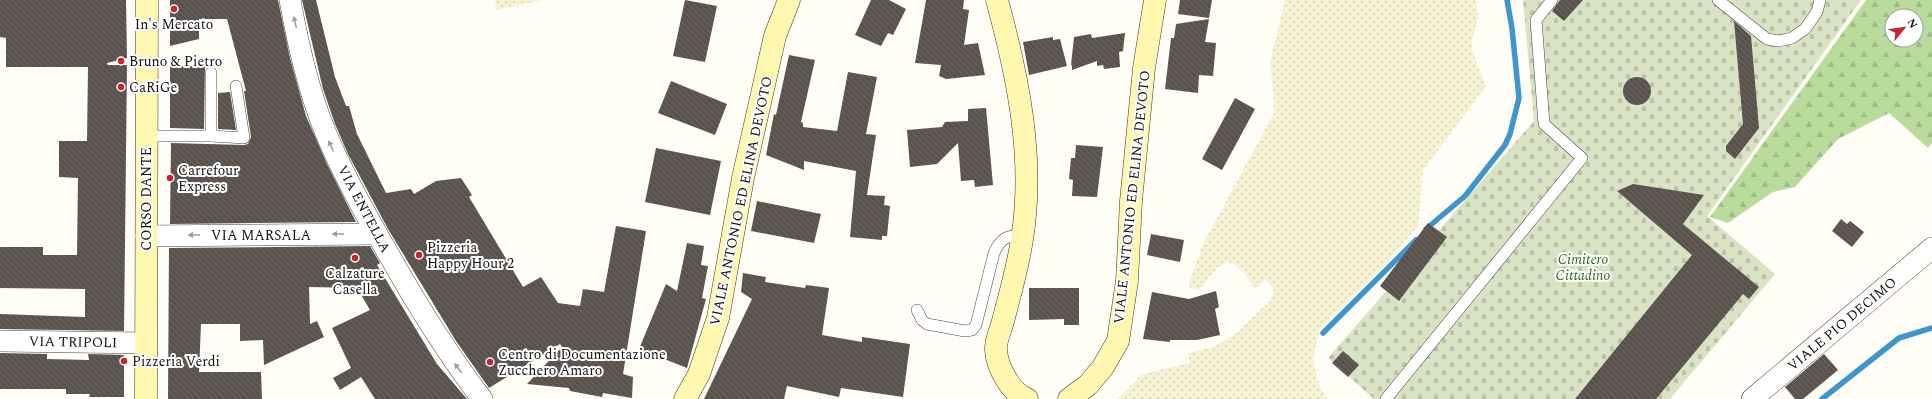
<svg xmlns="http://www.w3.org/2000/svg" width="1932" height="399" font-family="Spectral,serif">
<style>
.farmland{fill:url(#farmland-dots)}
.forest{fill:url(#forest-firs);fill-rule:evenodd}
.cemetery{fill:url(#cemetery-stones)}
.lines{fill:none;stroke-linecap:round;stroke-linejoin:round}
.stream{stroke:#3f96cf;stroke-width:5.5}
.building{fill:url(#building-back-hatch)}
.lane-casing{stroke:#444;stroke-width:12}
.street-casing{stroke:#444;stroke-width:22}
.secondary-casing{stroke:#333;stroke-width:23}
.lane{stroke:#fff;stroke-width:11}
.street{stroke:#fff;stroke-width:21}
.secondary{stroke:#fff6b0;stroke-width:22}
.oneway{fill:#a0a0a0}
.poi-dot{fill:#c4262e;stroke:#fff;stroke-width:1.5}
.labels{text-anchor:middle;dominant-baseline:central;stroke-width:4;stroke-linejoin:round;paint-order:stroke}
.poi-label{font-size:14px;fill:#111;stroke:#fff;text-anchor:start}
.street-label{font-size:14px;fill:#111;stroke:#fff}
.park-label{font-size:14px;font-style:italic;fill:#2f6b1f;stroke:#fff}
</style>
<defs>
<pattern id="farmland-dots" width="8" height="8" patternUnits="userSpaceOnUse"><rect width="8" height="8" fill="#f6f3d4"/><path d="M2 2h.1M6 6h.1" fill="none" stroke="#d2cfb5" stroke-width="1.8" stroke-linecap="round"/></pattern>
<pattern id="forest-firs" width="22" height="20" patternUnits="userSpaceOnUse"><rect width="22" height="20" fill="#b9dc9c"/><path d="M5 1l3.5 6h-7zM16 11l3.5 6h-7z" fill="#9ebc85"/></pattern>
<pattern id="cemetery-stones" width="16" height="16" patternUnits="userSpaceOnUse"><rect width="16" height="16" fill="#d9e3c4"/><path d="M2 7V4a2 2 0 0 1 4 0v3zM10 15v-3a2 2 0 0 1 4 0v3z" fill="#b9c2a7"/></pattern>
<pattern id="building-back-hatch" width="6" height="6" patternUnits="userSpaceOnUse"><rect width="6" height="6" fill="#5a524d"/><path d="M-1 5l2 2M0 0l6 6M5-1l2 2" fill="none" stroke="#6d6662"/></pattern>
</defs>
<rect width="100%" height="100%" fill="#fffdf5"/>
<g class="farmland">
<polygon points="495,0 543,0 496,10"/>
<polygon points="1285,0 1476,0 1478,18 1472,40 1472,51 1486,86 1423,170 1418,226 1382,268 1320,328 1313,359 1319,385 1327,399 1118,399 1142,374 1190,363 1188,353 1213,347 1233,336 1271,300 1274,290 1268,282 1264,280 1256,289 1242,271 1228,261 1217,268 1199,290 1190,288 1189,283 1203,244 1274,113 1274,96 1270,63"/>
</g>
<path class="forest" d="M1866 0H1932V143L1928 148 1889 113 1838 139 1795 187 1773 192 1728 223 1710 217ZM1892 16H1916V40H1892Z"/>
<polygon class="cemetery" points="1523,0 1861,0 1707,216 1775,274 1670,399 1374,399 1328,358 1534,121"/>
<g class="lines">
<g class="stream">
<polyline points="1426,229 1465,196 1505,145 1510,134 1519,98 1512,28 1507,0"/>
<polyline points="1323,333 1416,240"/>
<polyline points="1822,399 1899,338 1932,328"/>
</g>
</g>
<g class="building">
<polygon points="0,0 126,0 127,58 107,63 108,65 127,65 124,331 0,329 0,314 85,317 85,289 0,288 0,247 43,247 43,255 77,255 78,178 59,177 59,141 87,141 88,67 6,67 6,38 0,37"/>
<polygon points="170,0 278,0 290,58 306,116 327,164 356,222 170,224 171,143 244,145 248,144 251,137 244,91 246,91 227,19 199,19 199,39 170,46"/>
<polygon points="302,0 316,0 335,77 346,106 349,106 357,134 386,193 411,189 414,194 436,181 461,178 472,195 469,197 523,287 541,277 558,303 580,306 583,289 604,292 616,226 646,231 623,374 633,377 632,398 603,393 602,397 570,391 569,388 527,384 562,347 560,344 489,388 456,341 388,229 348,154 335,124 323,89"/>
<polygon points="685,0 717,6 705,62 673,56"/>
<polygon points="871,0 889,0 906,9 893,35 888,33 881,46 855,35"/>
<polygon points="926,0 964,0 963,9 969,10 964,45 978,43 985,75 946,79 939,76 941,65 915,63"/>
<polygon points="1180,0 1212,0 1209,18 1178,14"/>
<polygon points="1560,0 1583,0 1564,21 1552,11"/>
<polygon points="1209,19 1205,42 1216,43 1213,76 1199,75 1198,93 1165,89 1171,38 1174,38 1176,24"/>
<polygon points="1734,21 1751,36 1759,128 1735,159 1726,151 1726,146 1743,124"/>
<polygon points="1125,33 1123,51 1119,52 1120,67 1104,69 1103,65 1097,66 1097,61 1072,70 1072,65 1071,65 1074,37 1091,34 1092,38"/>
<polygon points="1053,37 1053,40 1060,39 1067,66 1029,75 1023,42"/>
<polygon points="789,55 815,60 801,122 803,123 803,127 837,131 848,72 877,77 866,134 876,135 867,195 885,196 884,205 890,206 887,236 882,236 882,240 850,237 856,171 804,161 804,170 766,155 774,114 776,115"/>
<polygon points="170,66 205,66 204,129 170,128"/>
<circle cx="1637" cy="91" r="14"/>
<polygon points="671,81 727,104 715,135 658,113"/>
<polygon points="230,92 236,130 218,129 218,93"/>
<polygon points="1235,98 1255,109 1222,170 1202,159"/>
<polygon points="986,108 993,185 975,187 974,180 961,181 958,143 937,164 910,167 907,130 942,127 945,122 968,121 968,109"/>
<polygon points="1076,145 1103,147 1097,197 1072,196 1073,180 1069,179 1071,158 1075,158"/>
<polygon points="656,148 721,161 710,215 645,202"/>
<polygon points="1633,184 1704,195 1683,224 1759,287 1749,299 1743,294 1656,399 1575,399 1692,255 1617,191"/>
<polygon points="757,201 821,214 814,243 751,231"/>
<polygon points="1841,219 1847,224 1850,221 1864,232 1852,247 1832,231"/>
<polygon points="1428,223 1447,237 1399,301 1380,286"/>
<polygon points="1151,234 1184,240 1180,262 1147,255"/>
<polygon points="687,243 704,246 701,265 708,266 702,298 706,299 687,368 639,349 666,284 677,291"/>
<polygon points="370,246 380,263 377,265 437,364 467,399 375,399 361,377 340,390 333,378 351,368 332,328 370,310 357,288 309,287 310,324 317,321 324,337 264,365 263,340 240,341 240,324 201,324 199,372 261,372 262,399 168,399 169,248"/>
<polygon points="743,273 766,277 765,282 805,288 806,285 829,288 822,335 862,342 862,337 910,344 903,397 841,388 839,397 787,386 784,399 704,399 752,299 741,292"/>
<polygon points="1029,288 1079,288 1079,325 1064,325 1064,319 1029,320"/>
<polygon points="1216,291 1219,307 1215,309 1220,335 1197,340 1170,340 1170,342 1143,339 1152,292 1189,299"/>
<polygon points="1343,351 1359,365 1348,377 1332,363"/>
<polygon points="0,353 47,354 47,359 89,360 88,354 124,355 124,397 89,397 90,394 66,394 66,389 0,389"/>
<polygon points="1824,354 1838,370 1803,399 1795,399 1785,387"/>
</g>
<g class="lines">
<defs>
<g id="lane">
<polyline points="1718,0 1767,39 1778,41 1792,38 1805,29 1817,12 1820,0"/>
<polyline points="147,136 211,136 211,73"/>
<polyline points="211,136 244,138 236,86"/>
<path d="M917 310 922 320 927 324 965 331 972 330 976 325 994 253C1000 240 1007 233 1023 237"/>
<polyline points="1386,399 1582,158 1544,124 1536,20 1552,0"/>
</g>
<g id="street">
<path d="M290 0C298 45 312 104 331 145 348 183 368 219 389 255 417 305 447 353 482 399"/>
<polyline points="146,236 377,234"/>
<polyline points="0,341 146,343"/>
<polyline points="1752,399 1932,248"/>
</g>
<g id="secondary">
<path d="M997 0C1018 77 1035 159 1022 239 1018 267 1010 294 1003 321 1001 329 995 342 996 350 997 367 1011 393 1027 399"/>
<polyline points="146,399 147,0"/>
<polyline points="685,399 699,374 718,318 743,178 775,36 789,0"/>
<polyline points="1069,399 1088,385 1103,367 1118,341 1127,281 1131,201 1144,68 1155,0"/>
</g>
</defs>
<use href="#lane" class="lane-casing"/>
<use href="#street" class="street-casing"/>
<use href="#secondary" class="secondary-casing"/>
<use href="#lane" class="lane"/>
<use href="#street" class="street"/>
<use href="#secondary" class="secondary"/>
</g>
<defs><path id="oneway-solid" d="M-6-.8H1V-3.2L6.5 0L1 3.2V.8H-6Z"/></defs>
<g class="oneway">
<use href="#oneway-solid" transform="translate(295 22) rotate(-103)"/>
<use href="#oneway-solid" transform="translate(331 146) rotate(-114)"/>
<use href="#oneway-solid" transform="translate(338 234) rotate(180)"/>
<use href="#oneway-solid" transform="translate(194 235) rotate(180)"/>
<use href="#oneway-solid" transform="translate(458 368) rotate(-128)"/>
</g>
<g class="poi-dot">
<circle cx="174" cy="9" r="4"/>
<circle cx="121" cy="61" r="4"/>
<circle cx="121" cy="87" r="4"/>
<circle cx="170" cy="178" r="4"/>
<circle cx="419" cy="255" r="4"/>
<circle cx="355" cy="258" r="4"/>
<circle cx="124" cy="361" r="4"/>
<circle cx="490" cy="362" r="4"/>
</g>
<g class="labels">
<g class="poi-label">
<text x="174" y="24" text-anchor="middle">In's Mercato</text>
<text x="129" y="61">Bruno &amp; Pietro</text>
<text x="129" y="87">CaRiGe</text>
<text x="178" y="170">Carrefour<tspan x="178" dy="16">Express</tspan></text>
<text x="427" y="247">Pizzeria<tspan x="427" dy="16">Happy Hour 2</tspan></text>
<text x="355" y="273" text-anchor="middle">Calzature<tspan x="355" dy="16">Casella</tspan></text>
<text x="498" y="354">Centro di Documentazione<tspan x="498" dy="16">Zucchero Amaro</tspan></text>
<text x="132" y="361">Pizzeria Verdi</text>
</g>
<g class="street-label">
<text transform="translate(1132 197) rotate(-84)">VIALE ANTONIO ED ELINA DEVOTO</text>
<text transform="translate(146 199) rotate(-90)">CORSO DANTE</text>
<text transform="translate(741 201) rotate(-78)">VIALE ANTONIO ED ELINA DEVOTO</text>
<text transform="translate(364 209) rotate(62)">VIA ENTELLA</text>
<text x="261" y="235">VIA MARSALA</text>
<text transform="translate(1842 324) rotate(-40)">VIALE PIO DECIMO</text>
<text transform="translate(73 342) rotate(1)">VIA TRIPOLI</text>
</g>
<g class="park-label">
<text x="1583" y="259">Cimitero<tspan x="1583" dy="16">Cittadino</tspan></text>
</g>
</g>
<g transform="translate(1904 28) rotate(61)"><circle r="19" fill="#ffffff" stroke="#a0a0a0"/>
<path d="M0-3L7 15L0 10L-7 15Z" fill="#c4262e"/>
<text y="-6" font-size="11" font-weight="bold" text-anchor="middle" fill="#111111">N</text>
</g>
</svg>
